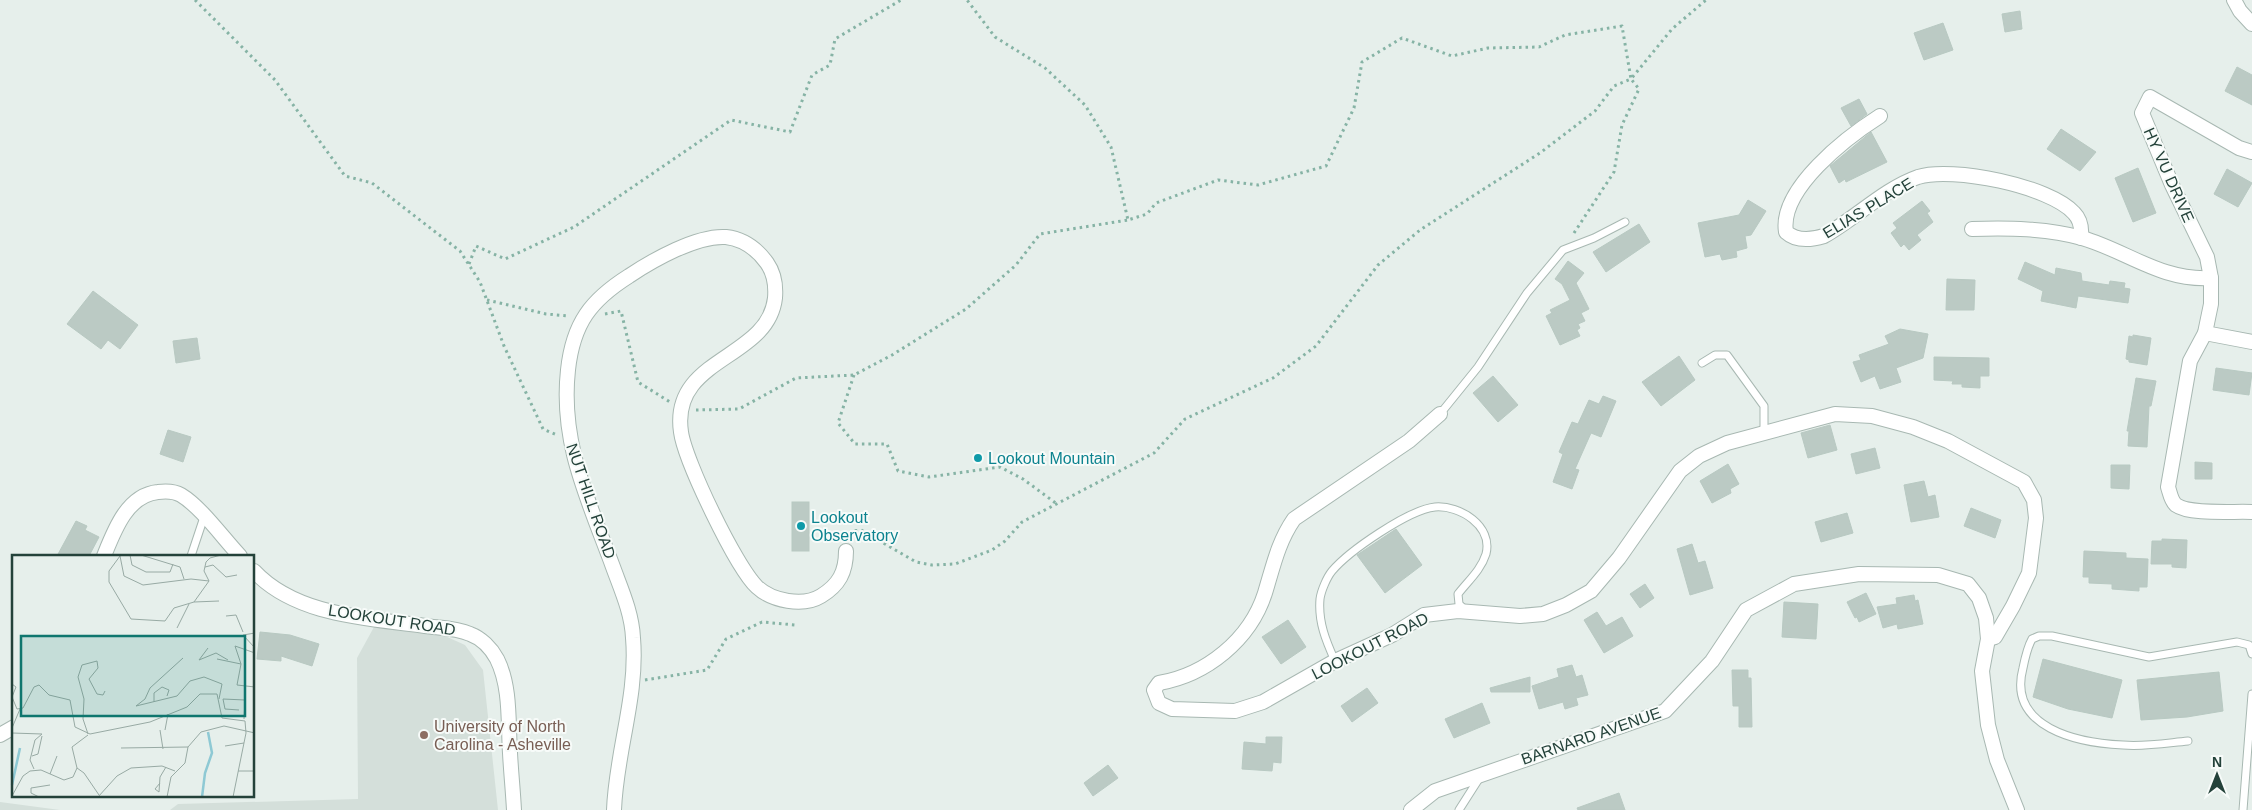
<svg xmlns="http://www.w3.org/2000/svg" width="2252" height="810" font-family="Arial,sans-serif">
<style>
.built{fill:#d4dfda}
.building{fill:#bbcac4;stroke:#b8c9c2}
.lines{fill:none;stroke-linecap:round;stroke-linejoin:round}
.lane-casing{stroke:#a8b8b2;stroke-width:9}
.street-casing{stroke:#a8b8b2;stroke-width:16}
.path{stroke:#86b3a5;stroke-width:3;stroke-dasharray:2.5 4;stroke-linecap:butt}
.lane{stroke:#fff;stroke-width:7}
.street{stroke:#fff;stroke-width:14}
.culture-dot{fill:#0f9aa8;stroke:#f7fbf9;stroke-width:2}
.education-dot{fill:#8d6e63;stroke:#f7fbf9;stroke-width:2}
.labels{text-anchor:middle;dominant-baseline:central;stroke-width:4;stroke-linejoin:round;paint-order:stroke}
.street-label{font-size:16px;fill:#24423a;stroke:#f7fbf9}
.culture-label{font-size:16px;fill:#0d838f;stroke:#f7fbf9;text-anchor:start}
.education-label{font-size:16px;fill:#785e54;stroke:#f7fbf9;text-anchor:start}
.inset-river{fill:none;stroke:#8ec9d4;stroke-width:2.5}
.inset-road{fill:none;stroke:#98aaa4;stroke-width:1}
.view{fill:#0f766e;fill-opacity:0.15;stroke:#0f766e;stroke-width:2.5}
.inset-edge{fill:none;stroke:#24423a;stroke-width:2.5}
</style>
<rect width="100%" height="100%" fill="#e6efeb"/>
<g class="built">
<polygon points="374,627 445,636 465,645 483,670 498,810 170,810 178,804 358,799 357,658"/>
<polygon points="0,802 60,810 0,810"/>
</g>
<g class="building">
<polygon points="2020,11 2022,29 2005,32 2002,14"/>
<polygon points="1943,23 1953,50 1924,60 1914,33"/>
<polygon points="2237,67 2252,75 2252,105 2225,91"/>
<polygon points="1859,99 1867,114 1851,126 1841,108"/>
<polygon points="2061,129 2096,152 2080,171 2047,149"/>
<polygon points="1871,132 1887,162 1846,182 1845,179 1839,183 1830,166"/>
<polygon points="2138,168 2156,213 2133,222 2115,178"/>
<polygon points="2227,169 2252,183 2238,207 2214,194"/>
<polygon points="1748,200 1766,211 1751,235 1745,236 1747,248 1736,251 1737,257 1722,260 1720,254 1705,257 1698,223 1739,215"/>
<polygon points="1922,201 1930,211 1927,213 1933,222 1917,235 1921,240 1909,250 1904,244 1901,247 1891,233 1897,228 1893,223"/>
<polygon points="1639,224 1650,242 1606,272 1593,252"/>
<polygon points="1568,261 1584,273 1576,283 1589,309 1581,313 1585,321 1578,324 1580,328 1577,330 1580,336 1560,345 1546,316 1552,313 1550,310 1570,300 1562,284 1555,279"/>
<polygon points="2025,262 2055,275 2056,268 2081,273 2082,281 2109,285 2110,281 2125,283 2124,288 2130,289 2128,303 2078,296 2076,308 2041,301 2043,291 2018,279"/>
<polygon points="1947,279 1975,280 1974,310 1946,310"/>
<polygon points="93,291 138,325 120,349 108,340 101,349 67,324"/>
<polygon points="1900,329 1928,334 1923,358 1896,368 1901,382 1880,389 1875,376 1861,382 1853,362 1861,360 1859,355 1889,344 1885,336"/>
<polygon points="2133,335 2151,338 2147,365 2129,362 2129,360 2126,359 2129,336 2133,337"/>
<polygon points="197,338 200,359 176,363 173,341"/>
<polygon points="1679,356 1695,380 1661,406 1642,382"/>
<polygon points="1934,357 1989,358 1989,376 1980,376 1980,388 1962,387 1962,384 1952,384 1953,381 1934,380"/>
<polygon points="2216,368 2252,373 2249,395 2213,390"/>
<polygon points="1493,376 1518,405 1498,422 1473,393"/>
<polygon points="2136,378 2156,381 2151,406 2149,406 2147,447 2128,446 2129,431 2127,431"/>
<polygon points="1603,396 1616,401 1601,437 1591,433 1575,469 1579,470 1572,489 1553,482 1563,454 1559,452 1572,422 1578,424 1589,400 1599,404"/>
<polygon points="1830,425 1837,450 1808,458 1801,433"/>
<polygon points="168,430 191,437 183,462 160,454"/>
<polygon points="1875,448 1880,468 1856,474 1851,454"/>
<polygon points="2195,462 2212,463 2212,479 2195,479"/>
<polygon points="1728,464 1739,484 1730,489 1731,493 1712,503 1700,481"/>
<polygon points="2111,465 2130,465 2129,489 2111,488"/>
<polygon points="1924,481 1928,497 1935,495 1939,517 1911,522 1904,485"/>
<rect x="792" y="502" width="17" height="49"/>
<polygon points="1971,508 2001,520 1995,538 1964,526"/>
<polygon points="1847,513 1853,533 1821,542 1815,522"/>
<polygon points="76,521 87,526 85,530 99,537 89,556 57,556"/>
<polygon points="1396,529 1422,565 1385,593 1357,555"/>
<polygon points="2162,539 2187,540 2186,568 2172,567 2172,564 2151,564 2152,541 2162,541"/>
<polygon points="1692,544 1698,563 1705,561 1713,588 1690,595 1677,549"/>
<polygon points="2084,551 2126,553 2126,558 2148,559 2147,587 2139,587 2139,591 2112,589 2112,584 2089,583 2089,577 2083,577"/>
<polygon points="1645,584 1654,598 1640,608 1630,594"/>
<polygon points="1866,593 1876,614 1859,622 1857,617 1855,618 1847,602"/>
<polygon points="1914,595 1915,601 1918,600 1923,624 1898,629 1897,624 1883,628 1877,607 1897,604 1896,598"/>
<polygon points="1784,602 1818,604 1816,639 1782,637"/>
<polygon points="1597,612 1606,626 1622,617 1633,636 1604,653 1584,620"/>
<polygon points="1288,620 1306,647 1281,664 1262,637"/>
<polygon points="260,632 290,635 319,644 312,666 281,656 281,661 257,659"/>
<polygon points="2043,659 2122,680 2112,718 2068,709 2033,697"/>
<polygon points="1572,665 1576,677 1582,675 1588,695 1576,698 1578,705 1565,709 1563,702 1539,709 1532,686 1559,677 1557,669"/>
<polygon points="1732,670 1748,670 1748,678 1751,678 1752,727 1739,727 1739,706 1733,706"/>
<polygon points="2219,672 2223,711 2187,717 2141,720 2137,680"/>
<polygon points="1530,677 1530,692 1491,692 1490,688"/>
<polygon points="1367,688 1378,703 1352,722 1341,706"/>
<polygon points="1482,703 1490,723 1454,738 1445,719"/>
<polygon points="1266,737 1282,737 1281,763 1273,762 1272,771 1242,769 1244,742 1266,744"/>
<polygon points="1108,765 1118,778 1093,796 1084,783"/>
<polygon points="1619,793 1625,810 1578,810 1577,808"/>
</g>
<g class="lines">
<defs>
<g id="lane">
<polyline points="1702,363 1715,355 1727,355 1764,406 1764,432"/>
<polyline points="1440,414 1478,367 1527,293 1563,250 1594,238 1625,222"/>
<polyline points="191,556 204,517"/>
<path d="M1335 661C1326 641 1318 622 1320 599 1321 591 1327 577 1332 571 1349 551 1408 510 1435 507 1460 505 1493 526 1486 554 1481 570 1468 581 1458 594L1459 604 1465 610"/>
<path d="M2188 741C2167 743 2144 747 2123 745 2078 743 2007 728 2023 668 2025 658 2027 648 2032 639L2039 636H2052L2149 657 2237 642 2249 645 2252 654"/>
<polyline points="1459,810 1480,777"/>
<polyline points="2243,810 2252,694"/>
</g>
<g id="street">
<polyline points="2234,0 2240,11 2252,24"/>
<path d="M1880 116C1847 137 1779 189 1786 232 1797 242 1811 240 1824 236 1856 218 1884 189 1918 177 1952 166 2050 186 2074 213 2081 220 2082 228 2081 238"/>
<path d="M2252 152 2239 148 2150 97 2142 113 2172 185 2207 257 2211 278V304L2205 333 2190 361 2168 487C2170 493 2171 501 2176 505 2190 515 2234 511 2252 512"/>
<path d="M1972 229C2008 228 2046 228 2082 238 2127 251 2161 281 2211 278"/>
<polyline points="2205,333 2252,342"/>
<path d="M1440 414 1409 441 1294 519C1278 542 1273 567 1265 593 1250 640 1206 675 1159 683L1154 690 1159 703 1172 709 1235 711 1263 702 1335 661 1392 635 1424 615 1458 611 1520 616 1543 614 1566 605 1591 591 1619 558 1680 471 1699 456 1727 443 1835 414 1872 416 1913 427 1948 441 2024 482 2034 500 2036 518 2029 573 2013 606 1995 637 1988 639"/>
<path d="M104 556C114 531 127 495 158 492 166 491 174 491 181 495 201 507 223 538 240 556"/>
<path d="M254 571C296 616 368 618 425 626 439 628 456 628 470 634 481 638 491 648 497 659 511 687 508 723 510 753 511 772 513 791 514 810"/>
<polyline points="0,735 14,727"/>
<path d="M614 810C616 752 638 696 633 638 632 613 621 589 613 567 588 499 560 443 568 370 573 323 591 300 629 276 653 260 697 235 726 237 743 239 757 249 767 263 774 273 776 286 775 298 768 360 670 357 681 432 685 461 736 567 757 587 772 601 803 607 821 596 839 585 846 572 846 551"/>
<polyline points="1411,810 1435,791 1665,711 1712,661 1746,610 1794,584 1859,574 1938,575 1968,584 1979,598 1986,618 1988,639 1982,671 1988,725 1997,760 2017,810"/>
</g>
</defs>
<use href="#lane" class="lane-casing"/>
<use href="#street" class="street-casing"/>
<g class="path">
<polyline points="195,0 275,80 345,176 372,183 460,251 480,282 504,346 543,429 557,435"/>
<polyline points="1574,233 1614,172 1622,125 1639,89 1631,79 1672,29 1706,0"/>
<polyline points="469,264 476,246 505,259 574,227 731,120 790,132 812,75 830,65 835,39 901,0"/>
<polyline points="487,300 546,314 569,316"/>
<polyline points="605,314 621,311 638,382 670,402"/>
<polyline points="854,375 838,423 855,444 887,444 898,471 929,477 1000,467 1023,479 1057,504"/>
<polyline points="696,410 739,409 796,378 854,375 892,355 966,309 1016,265 1040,234 1128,220"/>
<polyline points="844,537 851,531 861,530 916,562 932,565 955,564 992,550 1005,541 1022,522 1154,453 1185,419 1273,378 1316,346 1378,265 1420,230 1540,153 1595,111 1614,86 1631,79 1622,26 1565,35 1539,47 1488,48 1452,56 1402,38 1362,62 1354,108 1326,166 1258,185 1218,180 1156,203 1147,214 1128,220 1111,147 1085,105 1045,68 995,37 967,0"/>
<polyline points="645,680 707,670 726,639 762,622 795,625"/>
</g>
<use href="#lane" class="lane"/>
<use href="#street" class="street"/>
</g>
<g class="culture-dot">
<circle cx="978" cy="458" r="5"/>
<circle cx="801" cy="526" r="5"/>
</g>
<circle class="education-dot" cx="424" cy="735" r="5"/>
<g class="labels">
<g class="street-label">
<text transform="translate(2169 175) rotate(66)">HY VU DRIVE</text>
<text transform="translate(1868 208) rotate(-31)">ELIAS PLACE</text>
<text transform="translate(591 501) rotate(71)">NUT HILL ROAD</text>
<text transform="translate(392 620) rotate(9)">LOOKOUT ROAD</text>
<text transform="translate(1370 646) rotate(-27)">LOOKOUT ROAD</text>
<text transform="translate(1591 736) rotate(-19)">BARNARD AVENUE</text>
</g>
<g class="culture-label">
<text x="988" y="458">Lookout Mountain</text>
<text x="811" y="517">Lookout<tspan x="811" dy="18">Observatory</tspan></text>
</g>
<g class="education-label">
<text x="434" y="726">University of North<tspan x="434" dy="18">Carolina - Asheville</tspan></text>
</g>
</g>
<g transform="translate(12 555)">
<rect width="242" height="242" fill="#e6efeb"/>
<path class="inset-river" d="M0 230 8 193M190 242 193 218 200 198 196 177"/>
<path class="inset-road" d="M118 0 120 10 134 17H158L161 9M129 0 168 12 172 24M108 1 97 16V27L119 64 153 66 162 53 182 47 197 26M108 1 112 21 131 30 179 24 197 26M193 12 201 10 214 22 225 20M197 26 192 16 194 7 198 3 209 0M182 47 207 46M214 61 224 60 231 77M165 73 177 49M243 78 231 80 243 93M196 93 187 105 204 98 216 105M171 103 138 133 133 144 124 151 165 141 178 126 192 122 210 129 207 144M205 104 229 109M229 109 223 91 243 98M229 109 225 130 243 132M0 129 4 132 0 142 5 154 11 153 22 132 27 130 37 140 58 145 63 172 78 179 138 167 175 152 188 139H205L210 163 233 166 234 178 221 242M142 147V138L150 132 157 135 155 141M227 155 213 154 211 144 233 145 232 164M0 173 8 154M148 175 151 194M153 175 156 159M0 178 30 179 23 185 18 205 22 214M76 179 71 164 72 144 66 122 70 110 85 106 86 113 77 124 85 139 91 140 93 136M213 191 232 188M109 193 176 192M20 201 26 199 30 181M65 213 60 192 76 180M226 216H243M38 219 45 201M148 228 143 234 147 237 148 222 154 212M0 241 11 221 18 216 29 215 52 225 61 222 65 213 72 218 87 240M27 242 19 238V233L38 230M86 242 105 221 119 213 150 211 163 216M155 242 159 222 173 208 176 192 189 177 212 171 243 178"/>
<path class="view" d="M9 81H233V161H9Z"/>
<rect width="242" height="242" class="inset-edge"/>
</g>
<g transform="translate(2217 775)" stroke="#f7fbf9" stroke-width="4" paint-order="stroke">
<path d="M0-4L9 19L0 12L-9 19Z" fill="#24423a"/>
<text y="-8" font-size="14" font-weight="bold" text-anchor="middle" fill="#24423a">N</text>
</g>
</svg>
